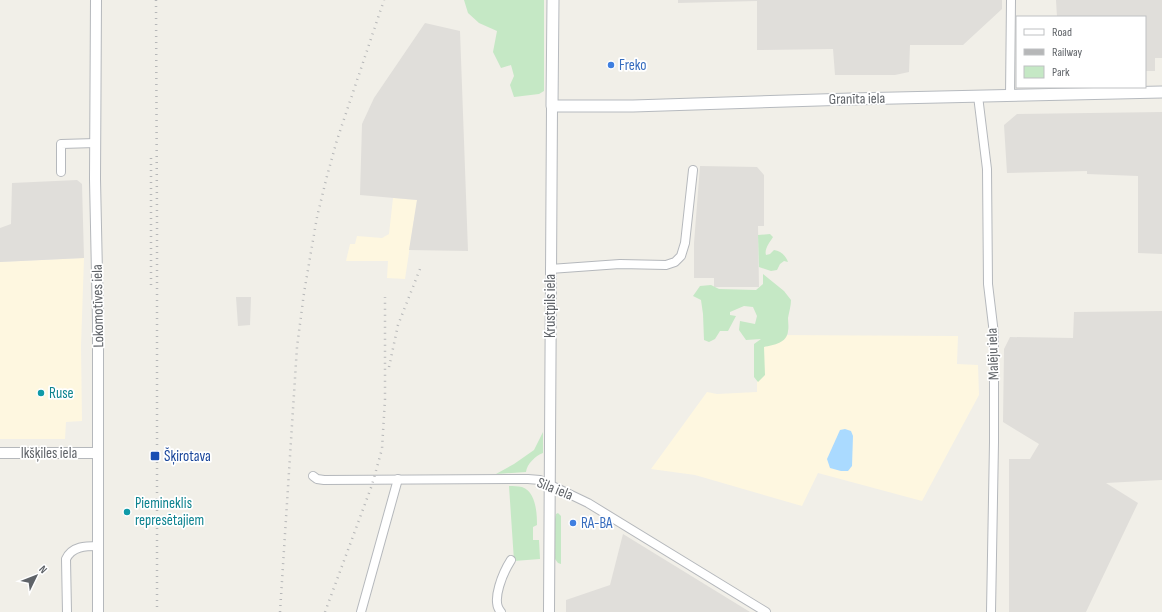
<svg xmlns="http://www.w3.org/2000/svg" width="1162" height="612" font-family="'Sofia Sans Condensed',sans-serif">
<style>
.commercial{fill:#fef7e0}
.industrial{fill:#e0deda}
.green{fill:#c5e8c5}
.water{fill:#aadaff}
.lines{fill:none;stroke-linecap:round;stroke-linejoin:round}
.minor-casing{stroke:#b5b8bc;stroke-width:10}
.tertiary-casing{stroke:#b5b8bc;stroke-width:12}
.secondary-casing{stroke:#b6babf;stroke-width:13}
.minor{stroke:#fff;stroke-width:8}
.tertiary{stroke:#fff;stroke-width:10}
.secondary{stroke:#fff;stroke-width:11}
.rail{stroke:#b6b7b8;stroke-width:2.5;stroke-dasharray:1 5;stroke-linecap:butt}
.shop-dot{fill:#3f7fe0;stroke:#fff;stroke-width:1.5}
.culture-dot{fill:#0f9aa8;stroke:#fff;stroke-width:1.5}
.transit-dot{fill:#1a4fb4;stroke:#fff;stroke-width:1.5}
.labels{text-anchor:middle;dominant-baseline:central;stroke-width:3.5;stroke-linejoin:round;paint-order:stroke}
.shop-label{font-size:15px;fill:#366cbe;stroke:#fff;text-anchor:start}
.street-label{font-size:15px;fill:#5f6368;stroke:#fff}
.culture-label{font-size:15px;fill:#0d838f;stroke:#fff;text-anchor:start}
.transit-label{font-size:15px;fill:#164399;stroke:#fff;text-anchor:start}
</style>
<rect width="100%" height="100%" fill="#f1efe8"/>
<g class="commercial">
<polygon points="393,198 417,200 405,279 387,278 388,261 346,261 350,244 355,244 357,236 382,238 389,234"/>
<polygon points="84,258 81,346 82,421 66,422 65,439 0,439 0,262"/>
<polygon points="775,335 958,336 957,364 978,365 979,395 922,501 818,473 802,506 695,475 651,469 707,392 717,394 757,392 757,351"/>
</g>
<g class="industrial">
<polygon points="678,0 1002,0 1002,9 963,45 910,45 909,72 895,75 835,75 833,49 757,50 757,1 678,3"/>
<polygon points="1056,0 1162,0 1162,58 1155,58 1155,71 1145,71 1145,17 1057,17"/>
<polygon points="425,23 460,31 468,251 409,250 417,200 360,195 362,124 374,98"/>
<polygon points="1162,112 1162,254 1138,253 1138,176 1087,174 1087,171 1007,173 1004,125 1017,114"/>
<polygon points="700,166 757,167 764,175 764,226 758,226 759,287 714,287 714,278 694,278 694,243"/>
<polygon points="77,180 82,184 84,258 0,262 0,228 11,224 12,183"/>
<polygon points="236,297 251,297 250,325 238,326"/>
<polygon points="1162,311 1162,480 1106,483 1138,503 1086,612 1009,612 1009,459 1030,459 1039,444 1003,422 1004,349 1010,337 1073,338 1074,312"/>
<polygon points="623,534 750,612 566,612 566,600 610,585"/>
</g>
<g class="green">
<polygon points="464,0 544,0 544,91 539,94 514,97 510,85 514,76 511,65 501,68 493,52 497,31 479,23 468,13"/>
<path d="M770 234 773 237C770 242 764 249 766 255L770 254 774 250C781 251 786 256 788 262L784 261 780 264 777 270 771 271 759 267 758 235Z"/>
<path d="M763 274 784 291 791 300C791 306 789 312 788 318 788 322 789 327 788 331 787 343 774 345 764 347L765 375 758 382 754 377V344L761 339 746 340 739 330 740 321 755 324 757 316 753 307 744 306 730 312V315L736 316 728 331H720L715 339 709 342 704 340 703 314 701 300 693 296 700 286 711 285 719 289 756 290 763 284Z"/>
<path d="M543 432V453C535 456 527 464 526 472L496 474 514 464 534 450Z"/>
<path d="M509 486C513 486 518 486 522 487 536 492 537 513 537 525L533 527V540H539L540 559 514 561Z"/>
<polygon points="558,513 561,516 561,564 558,563 555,559 555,519 556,514"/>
</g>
<polygon class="water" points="845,429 851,431 853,436 852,466 848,471 841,471 830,468 827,459 840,430"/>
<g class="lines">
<defs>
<g id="minor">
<polyline points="978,96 987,169 988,284 994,334 994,442 991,612"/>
<polyline points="1010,96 1011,0"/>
<polyline points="61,172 61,144 96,143"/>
<polyline points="550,269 620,264 666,265 675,262 681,256 685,243 693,170"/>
<polyline points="313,476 317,479 324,480 528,479 540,480 588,503 766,612"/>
<path d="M67 612 66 559C72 546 86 546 98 546"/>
<polyline points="361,612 398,479"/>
<path d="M501 612C490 601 504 571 511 560"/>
</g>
<g id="tertiary">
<polyline points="96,0 95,179 98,322 98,612"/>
<polyline points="0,453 98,453"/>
<polyline points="549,612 552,106"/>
</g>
<polyline id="secondary" points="553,0 552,106 633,106 851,99 1162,92"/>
</defs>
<use href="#minor" class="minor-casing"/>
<use href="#tertiary" class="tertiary-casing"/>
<use href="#secondary" class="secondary-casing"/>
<use href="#minor" class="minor"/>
<use href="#tertiary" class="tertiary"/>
<use href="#secondary" class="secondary"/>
<g class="rail">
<polyline points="156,0 157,223 157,612"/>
<polyline points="151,158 151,286"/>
<polyline points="389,367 398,325 420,269"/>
<polyline points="280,612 297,347 304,293 317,217 327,176 337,140 384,0"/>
<polyline points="325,612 372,485 382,449 385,399 385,297"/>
</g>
</g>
<g class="shop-dot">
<circle cx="611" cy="65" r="4"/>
<circle cx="573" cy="523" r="4"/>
</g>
<g class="culture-dot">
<circle cx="41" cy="393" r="4"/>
<circle cx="127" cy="512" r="4"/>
</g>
<rect class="transit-dot" x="150" y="451" width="10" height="10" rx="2"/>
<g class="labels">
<g class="shop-label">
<text x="619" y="65">Freko</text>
<text x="581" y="523">RA-BA</text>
</g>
<g class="street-label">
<text transform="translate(857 99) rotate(-1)">Granīta iela</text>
<text transform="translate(98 306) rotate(-91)">Lokomotīves iela</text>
<text transform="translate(550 306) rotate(-90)">Krustpils iela</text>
<text transform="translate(993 354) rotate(-92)">Malēju iela</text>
<text x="49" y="453">Ikšķiles iela</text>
<text transform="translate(555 489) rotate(22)">Sila iela</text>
</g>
<g class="culture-label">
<text x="49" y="393">Ruse</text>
<text x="135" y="503">Piemineklis<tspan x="135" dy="17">represētajiem</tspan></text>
</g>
<g class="transit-label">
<text x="164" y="456">Šķirotava</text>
</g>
</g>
<rect x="1016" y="16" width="130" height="72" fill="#ffffff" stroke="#bfc1c3"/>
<rect x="1024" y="29" width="20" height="6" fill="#ffffff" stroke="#bfc1c3"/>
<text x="1052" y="36" font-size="12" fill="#5f6368">Road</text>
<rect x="1024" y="49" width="20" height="6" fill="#b6b7b8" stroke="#bfc1c3"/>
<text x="1052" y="56" font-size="12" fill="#5f6368">Railway</text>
<rect x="1024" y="66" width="20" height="12" fill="#c5e8c5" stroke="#bfc1c3"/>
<text x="1052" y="76" font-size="12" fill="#5f6368">Park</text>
<g transform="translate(36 576) rotate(47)" stroke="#ffffff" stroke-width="3" paint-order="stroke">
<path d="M0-3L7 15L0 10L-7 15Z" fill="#5f6368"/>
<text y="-6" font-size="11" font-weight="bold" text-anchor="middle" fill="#5f6368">N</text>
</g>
</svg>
